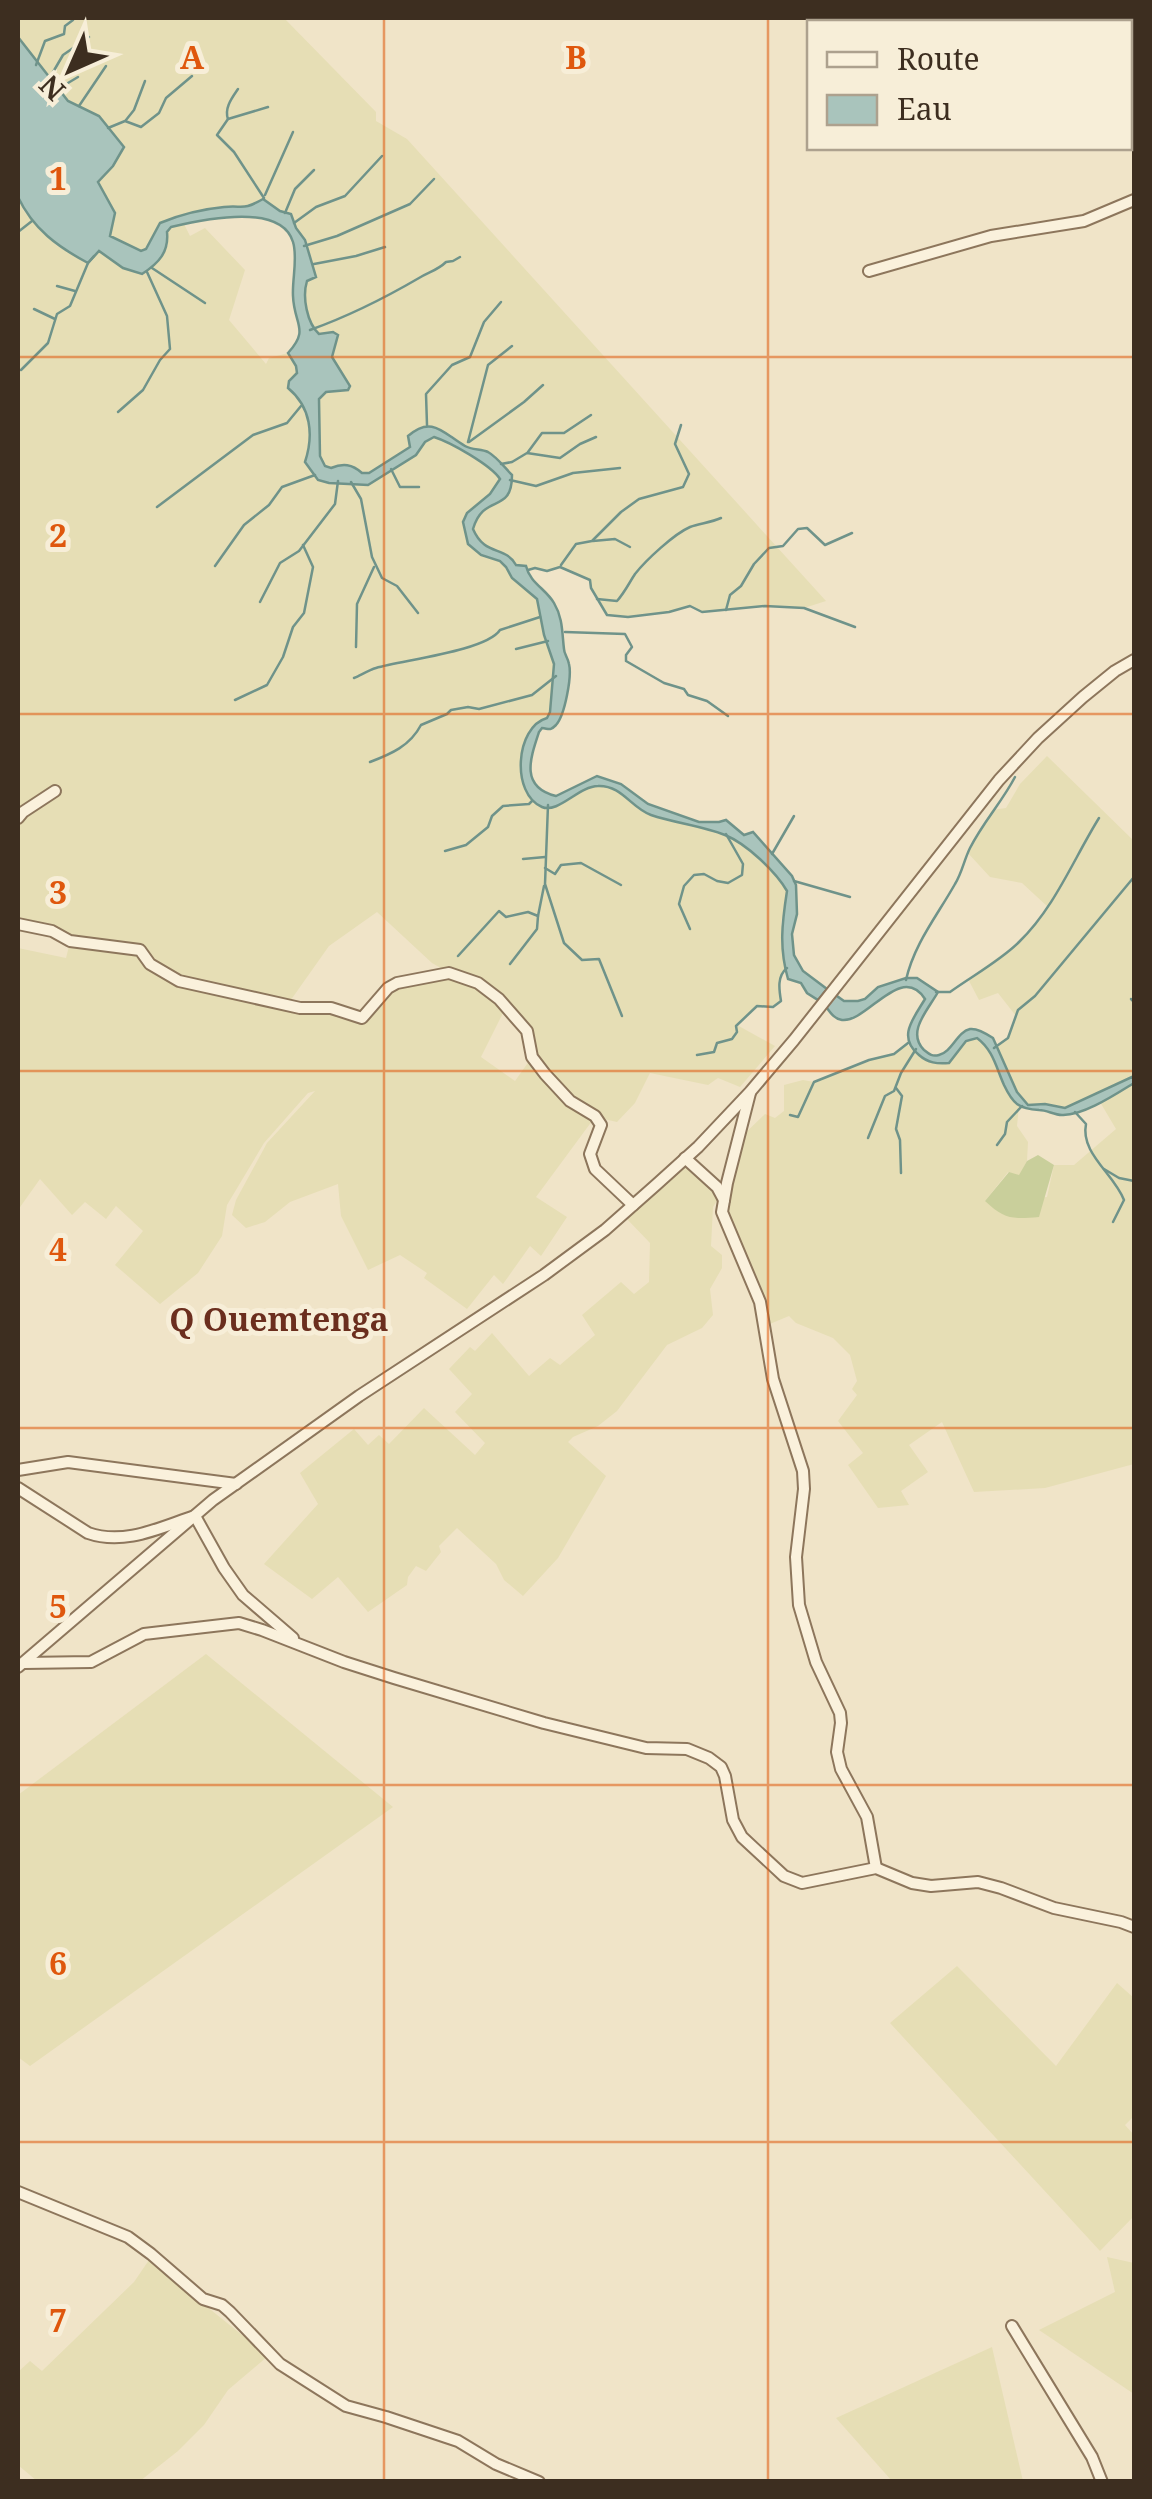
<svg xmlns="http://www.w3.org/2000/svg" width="1152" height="2499" font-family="'Noto Serif',serif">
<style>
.farmland{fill:#e6deb5;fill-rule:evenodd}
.green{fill:#c9cf9b}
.water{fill:#a9c4bc;stroke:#6f938a;stroke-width:2.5}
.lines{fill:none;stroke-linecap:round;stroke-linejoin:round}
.stream{stroke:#6f938a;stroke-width:2.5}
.street-casing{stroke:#8d765c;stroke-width:14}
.street{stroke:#faf1dc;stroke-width:10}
.grid{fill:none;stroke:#df570d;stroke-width:2.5;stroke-opacity:0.55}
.labels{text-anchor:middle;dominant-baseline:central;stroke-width:10;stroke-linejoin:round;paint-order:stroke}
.quarter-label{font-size:32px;font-weight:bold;fill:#6b2e1e;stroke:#f7eed8}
.grid-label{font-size:32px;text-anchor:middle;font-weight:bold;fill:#df570d;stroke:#f7eed8;stroke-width:10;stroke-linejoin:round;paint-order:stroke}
</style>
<rect width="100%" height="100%" fill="#f0e4c8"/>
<g class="farmland">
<polygon points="18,18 284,18 376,112 376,121 407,139 826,601 804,608 765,606 702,612 690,606 669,612 628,617 607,615 591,588 590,580 560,568 547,571 535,568 527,570 525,566 516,564 508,554 498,553 478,541 472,529 477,516 483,508 499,502 512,475 467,448 450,434 438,428 408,436 411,446 369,473 325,466 320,456 319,399 325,392 348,390 332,357 337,340 333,332 319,334 313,331 305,301 305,289 307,281 315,277 305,240 296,228 291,214 280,211 263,199 249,207 228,206 171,218 160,223 146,249 141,251 109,235 115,213 98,182 113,166 99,116 68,101 18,37"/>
<path d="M18 197 23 210 57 246 88 263 99 251 123 268 148 270 162 257 168 245 167 232 171 227 184 224 190 236 205 228 245 270 229 320 266 364 269 358 288 353 296 366 297 395 311 429 310 447 305 462 329 483 368 485 416 455 425 442 433 437 445 440 469 456 488 465 500 480 490 494 467 514 463 522 481 555 500 561 506 567 512 578 537 599 544 635 554 664 550 712 547 718 531 729 520 759 522 781 561 805 577 792 596 785 613 788 648 814 721 833 734 839 779 876 787 891 781 923 785 969 782 972 779 988 781 1001 773 1007 757 1006 737 1025 775 1046 740 1087 718 1078 708 1085 650 1073 635 1103 617 1122 595 1117 536 1197 567 1217 541 1256 530 1246 503 1284 494 1275 467 1309 424 1278 427 1273 400 1255 368 1270 341 1216 338 1184 290 1202 265 1222 246 1228 232 1215 236 1200 267 1143 315 1091 308 1093 264 1143 227 1205 222 1236 198 1273 160 1304 115 1265 143 1231 116 1206 106 1219 85 1202 72 1215 40 1179 18 1210V948L66 958 70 942 18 924ZM377 912 432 963 448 972 388 988 357 1018 288 1004 329 946ZM506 1007 527 1031 532 1057 515 1081 481 1057Z"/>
<polygon points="1047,756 1134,841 1134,1076 1065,1108 1045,1104 1029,1105 1025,1103 1017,1092 997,1046 1008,1038 1016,1016 998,993 979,1000 968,979 1018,943 1048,907 1022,883 990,877 967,852 992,810 1006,808 1020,784"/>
<polygon points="977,1037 987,1045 1011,1097 1019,1106 1017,1126 1028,1142 1027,1161 1019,1176 1008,1172 985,1201 1047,1197 1054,1165 1074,1165 1116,1129 1100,1102 1134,1083 1134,1464 1045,1488 974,1492 942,1422 909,1445 928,1472 901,1491 909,1505 878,1508 848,1465 863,1453 838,1421 857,1395 852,1389 857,1381 850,1355 833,1338 796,1323 789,1316 765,1326 722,1212 739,1139 765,1114 775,1118 784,1111 784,1085 803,1080 814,1082 869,1060 894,1054 907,1044 911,1049 937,1064 971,1038"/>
<polygon points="689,1162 721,1194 713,1207 711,1246 722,1255 722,1268 710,1289 713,1315 702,1328 667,1345 617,1411 598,1426 573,1437 568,1442 606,1476 558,1558 523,1596 504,1580 496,1564 457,1528 439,1546 441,1552 426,1571 416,1566 408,1577 407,1585 368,1612 338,1577 312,1599 264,1564 318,1504 300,1473 354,1429 368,1445 379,1435 389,1444 424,1408 475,1455 485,1443 455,1412 472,1394 449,1369 470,1347 475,1351 492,1333 529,1376 550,1358 560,1365 595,1335 582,1315 621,1282 634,1294 649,1282 650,1243 626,1218"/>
<polygon points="206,1654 393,1807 30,2066 18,2057 18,1795"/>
<polygon points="957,1966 1056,2066 1117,1983 1134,1998 1134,2116 1125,2125 1134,2135 1134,2216 1100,2251 890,2023"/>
<polygon points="1107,2257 1134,2263 1134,2394 1039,2330 1115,2292"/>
<polygon points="149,2260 268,2356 228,2390 204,2425 178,2451 140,2481 37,2481 18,2465 18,2372 30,2361 42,2371 134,2282"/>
<polygon points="992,2347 1023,2481 892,2481 836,2418"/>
</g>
<path class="green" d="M1038 1155 1054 1165 1039 1217C1013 1219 1005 1220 985 1201L1009 1172 1019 1175 1027 1161Z"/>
<g class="water">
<path d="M18 37 68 101 99 116 124 147 113 166 98 182 115 213 110 236 141 251 146 249 160 223C179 215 203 209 224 207 244 205 242 211 263 199L280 211 291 214 296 228 305 240 316 277 307 281C302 297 307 323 319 334L333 332 338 335 332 357 350 386 348 390 326 392 319 399 320 456 325 466 331 468C343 463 352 464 362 473H369L410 447 408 436C432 415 443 433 465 446 472 450 481 449 488 452 497 457 505 468 512 475 512 515 484 492 473 529 485 557 505 545 516 565L526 566C530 583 546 589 554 603 563 618 562 633 564 649 564 654 568 658 569 664 572 676 565 715 556 725 550 731 550 729 542 728L539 732C530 759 520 787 556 796L597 776 621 784 648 804 699 822H719L726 820 744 835 753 832 792 876 796 885 797 914 792 934 794 955 803 971 827 989 818 1000 807 993 801 983 788 979C779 948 782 923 787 891 776 872 747 844 725 835 702 826 675 823 651 815 631 808 622 785 598 786 579 786 558 814 542 807 511 794 515 727 547 718L550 712 554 664 544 635 537 599 512 578 506 567 500 561 481 555 468 544 463 522 467 513 490 494 500 479C491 465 450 442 434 437L425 442 416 455 368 485 329 483 318 480 305 462C314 435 311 407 288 388L289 381 297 373 296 366 288 353C310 329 294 325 293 296 292 279 298 258 293 242 281 202 200 220 171 227L167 232C169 252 159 263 142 274L123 268 99 251 88 263C58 247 33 229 18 197Z"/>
<path d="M906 978H917L938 992C928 1010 906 1032 924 1050 929 1054 932 1057 939 1055 952 1052 957 1032 970 1029 977 1028 987 1034 993 1038L1017 1092 1028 1105 1045 1104 1065 1108 1134 1076V1083C1116 1094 1083 1116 1062 1115 1054 1115 1047 1110 1039 1110 1019 1109 1013 1104 1004 1085 996 1067 993 1050 977 1038L966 1041 949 1063C937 1064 928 1063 919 1055 897 1037 913 1019 925 999 901 962 867 1023 842 1020 833 1019 829 1010 824 1004L834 994 844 1001H858L865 999 878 987Z"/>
</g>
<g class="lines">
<g class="stream">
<polyline points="36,65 45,41 64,34 65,26 73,20"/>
<polyline points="49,79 63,55 89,37"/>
<polyline points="58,89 78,77"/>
<polyline points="79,106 106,66"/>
<path d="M228 119C224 108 232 98 238 89"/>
<polyline points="126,120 134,110 145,81"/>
<polyline points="108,128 125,121 141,127 159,113 166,98 192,76"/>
<polyline points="265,195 293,132"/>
<polyline points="264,198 234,152 217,135 228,119 268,107"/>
<polyline points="285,213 295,189 314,170"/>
<polyline points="294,223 316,207 345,196 382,156"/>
<polyline points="18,232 32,221"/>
<polyline points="304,246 337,236 410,204 434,179"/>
<polyline points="314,264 356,256 385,247"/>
<polyline points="152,268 205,303"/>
<polyline points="57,286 75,291"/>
<polyline points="34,309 55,319"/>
<path d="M310 330C349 316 383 299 419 278 429 272 438 270 446 262L453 261 460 257"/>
<polyline points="21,370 48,343 57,314 70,306 88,263 94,256"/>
<polyline points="118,412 143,390 160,360 170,349 167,316 147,272"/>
<polyline points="427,425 426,394 452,365 470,357 484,322 501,302"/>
<polyline points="468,442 488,365 512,346"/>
<polyline points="469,442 524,402 543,385"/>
<polyline points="528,452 542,433 564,433 591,415"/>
<polyline points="501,464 512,462 527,453 560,458 580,444 596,437"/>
<polyline points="391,469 400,487 419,487"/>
<polyline points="510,480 536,486 573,473 620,468"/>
<polyline points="351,482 361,499 372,557 382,578 397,586 418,613"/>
<polyline points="157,507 253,435 287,423 301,406"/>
<polyline points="593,541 615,539 630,547"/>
<polyline points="561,565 576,544 592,541 621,512 639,499 683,487 689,474 675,444 681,425"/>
<polyline points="215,566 244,525 269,505 282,487 315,475"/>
<polyline points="528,570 535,568 547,571 560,567 590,580 591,588 607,615 628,617 669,612 690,606 702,612 765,606 804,608 855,627"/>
<path d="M597 599 617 601C625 592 629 583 635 574 646 560 674 534 690 527 700 523 710 523 721 518"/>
<polyline points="260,602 280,563 299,551 335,504 338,481"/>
<polyline points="726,610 730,595 741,586 754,564 769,548 783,546 798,529 807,528 825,545 852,533"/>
<polyline points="565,632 625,634 632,647 626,655 626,661 664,683 684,689 688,695 707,701 728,716"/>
<polyline points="356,647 357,604 374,567"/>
<polyline points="516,649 548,641"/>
<path d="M354 678C361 675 369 670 376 668 403 660 486 651 500 630L540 617"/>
<polyline points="235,700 267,685 283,657 293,627 304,613 313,567 303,545"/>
<path d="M370 762C391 754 410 746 421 725L447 714 451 710 468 707 479 709 532 695 556 676"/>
<polyline points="548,805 545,884 564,943 582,960 599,959 622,1016"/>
<polyline points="445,851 466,845 488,827 492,816 503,806 529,804 532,801"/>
<polyline points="772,854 794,816"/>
<polyline points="523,859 545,857"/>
<polyline points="545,868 555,874 561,865 581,863 621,885"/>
<polyline points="794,881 850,897"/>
<polyline points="690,929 679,904 684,886 694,875 704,874 717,881 728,883 742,875 743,864 726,834"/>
<polyline points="458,956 499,911 506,917 528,912 538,916 544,886"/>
<polyline points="510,964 537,929 538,916"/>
<path d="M906 980C914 944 937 916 955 884 962 873 964 860 970 848 983 822 1002 802 1015 777"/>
<path d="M936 992H950C972 976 1000 961 1019 942 1055 907 1073 860 1099 818"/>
<polyline points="1131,999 1134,1002"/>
<polyline points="994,1048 1008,1038 1018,1010 1035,996 1134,877"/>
<path d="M697 1055 714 1052 717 1043 732 1039 737 1032 736 1026 757 1006 773 1007 781 1001C779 989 777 976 787 968"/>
<polyline points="896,1088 902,1096 896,1129 900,1140 901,1173"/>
<path d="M1075 1112 1086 1124C1080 1153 1114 1174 1124 1200L1113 1222"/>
<polyline points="790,1115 798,1117 814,1082 869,1060 894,1054 908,1043"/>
<polyline points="868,1138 885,1096 894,1091 901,1073 916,1049"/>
<polyline points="997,1145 1005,1134 1007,1122 1022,1106"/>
<polyline points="1104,1169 1119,1178 1134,1181"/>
</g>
<defs>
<g id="street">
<polyline points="1126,18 1134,27"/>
<polyline points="869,271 991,236 1084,221 1134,200"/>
<polyline points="18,818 23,812 55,791"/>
<polyline points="18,924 52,931 70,941 140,950 150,964 179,981 300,1008 331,1008 362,1018 388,988 397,983 449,973 478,983 499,999 527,1031 532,1057 545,1074 570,1101 595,1116 601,1125 590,1154 595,1169 633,1205"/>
<polyline points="750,1093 727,1183 722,1212 760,1302 773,1379 803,1471 804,1489 796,1557 799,1605 816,1662 840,1713 841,1723 837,1752 841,1769 867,1817 876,1868"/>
<polyline points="685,1158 717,1187 724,1200"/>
<polyline points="18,1470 68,1462 236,1484"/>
<path d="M18 1488 88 1533C125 1546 161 1527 195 1516L224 1568 243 1595 293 1638"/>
<polyline points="24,1663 91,1662 144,1634 239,1623 262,1630 344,1662 394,1678 544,1723 646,1748 687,1749 709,1758 721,1767 725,1776 733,1820 742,1837 784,1876 802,1883 876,1868 912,1883 931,1886 978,1882 1001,1888 1054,1908 1121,1922 1134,1927"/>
<polyline points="18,1667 213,1500 359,1396 544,1275 605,1230 657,1184 698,1147 750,1092 794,1040 999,780 1038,738 1083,697 1115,671 1134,660"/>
<polyline points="18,2192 128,2237 151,2254 203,2299 222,2305 230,2312 280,2364 346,2406 386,2417 458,2441 496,2464 539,2482"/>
<polyline points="1012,2326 1092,2457 1102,2482"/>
</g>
</defs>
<use href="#street" class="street-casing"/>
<use href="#street" class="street"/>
</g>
<path class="grid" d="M384 18V2482M768 18V2482M18 357H1134M18 714H1134M18 1071H1134M18 1428H1134M18 1785H1134M18 2142H1134"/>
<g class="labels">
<g class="quarter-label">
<text x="279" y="1318">Q Ouemtenga</text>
</g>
</g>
<g class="grid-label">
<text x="192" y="69">A</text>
<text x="576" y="69">B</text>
<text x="58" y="190">1</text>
<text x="58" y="547">2</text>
<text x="58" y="904">3</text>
<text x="58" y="1261">4</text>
<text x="58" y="1618">5</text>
<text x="58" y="1975">6</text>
<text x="58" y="2332">7</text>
</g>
<rect width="1152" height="2499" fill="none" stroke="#3d2e20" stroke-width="40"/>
<rect x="807" y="20" width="325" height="130" fill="#f7eed8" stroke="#ada18e" stroke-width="2.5"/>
<rect x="827" y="52" width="50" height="15" fill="#faf1dc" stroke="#ada18e" stroke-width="2.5"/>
<text x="897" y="70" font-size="30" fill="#3d2e20">Route</text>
<rect x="827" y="95" width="50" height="30" fill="#a9c4bc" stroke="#ada18e" stroke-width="2.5"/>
<text x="897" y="120" font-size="30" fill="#3d2e20">Eau</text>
<g transform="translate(70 70) rotate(225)" stroke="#f7eed8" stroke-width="8" paint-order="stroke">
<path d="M0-8L18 38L0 25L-18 38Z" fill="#3d2e20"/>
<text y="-15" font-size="28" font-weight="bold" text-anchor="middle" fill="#3d2e20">N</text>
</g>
</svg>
